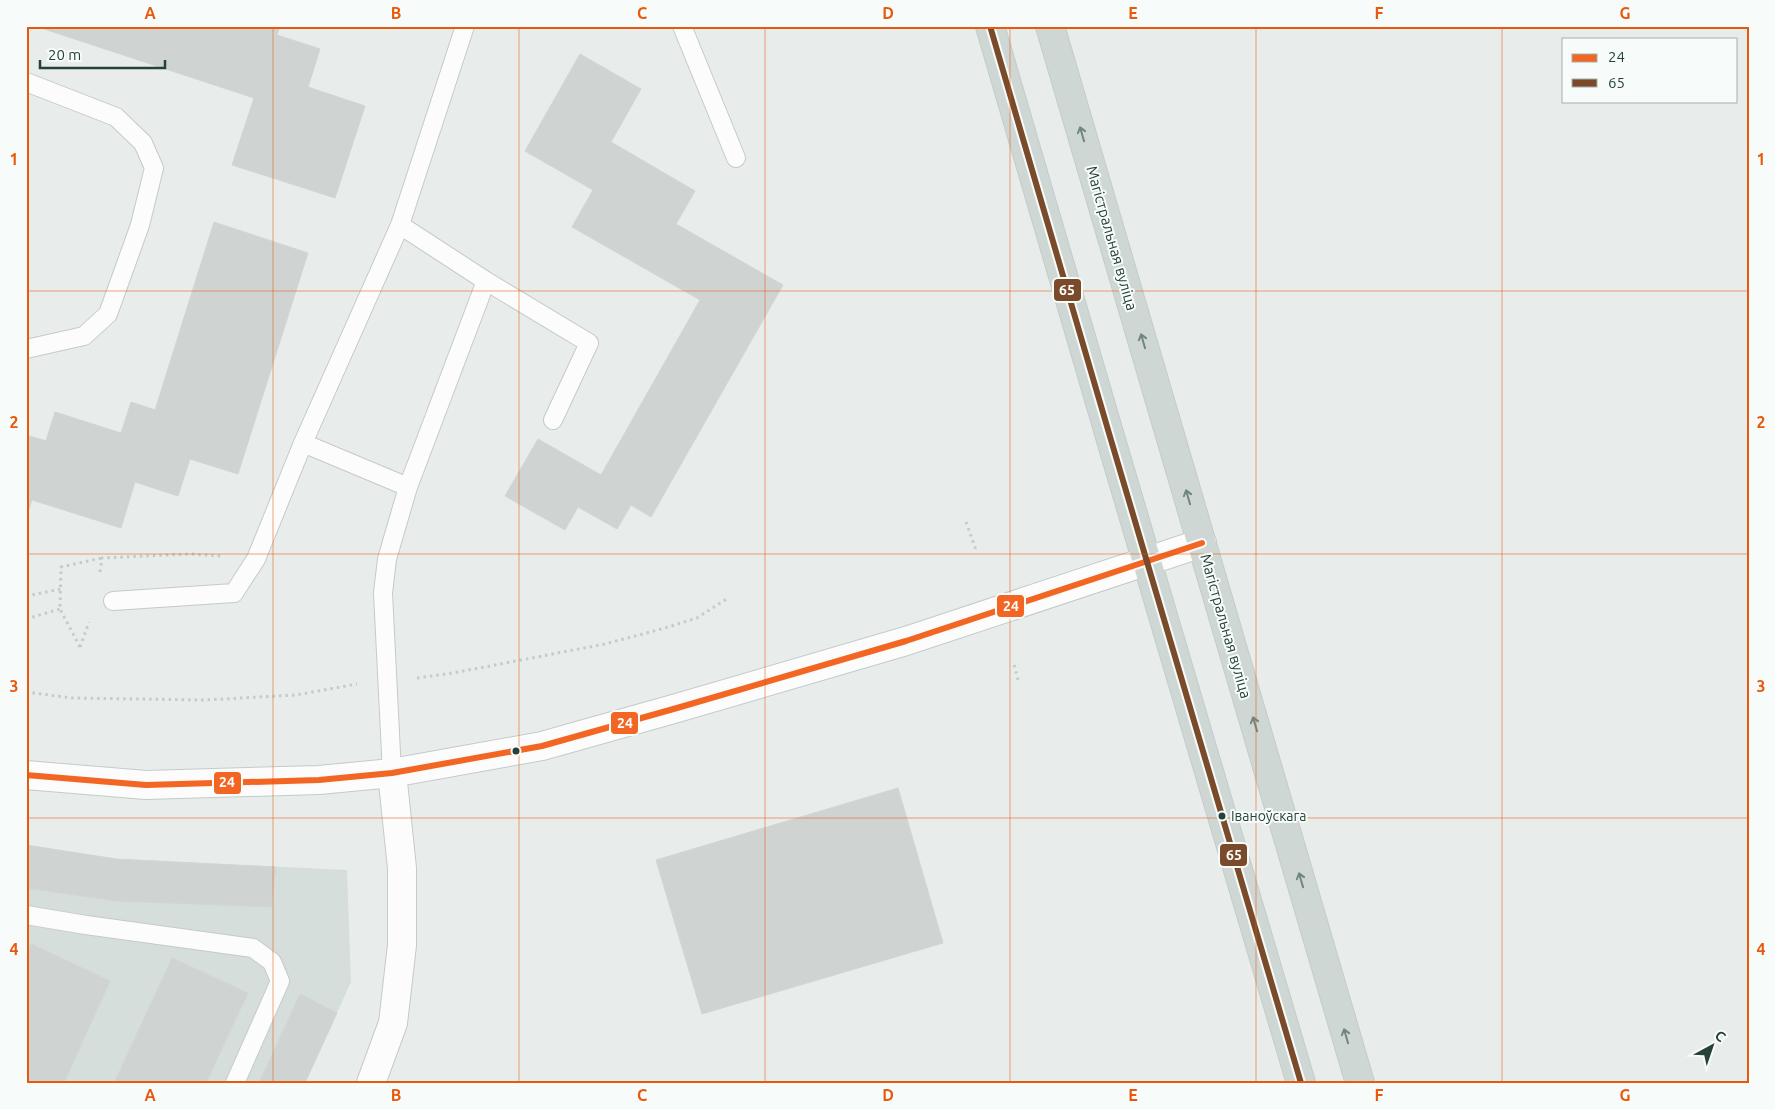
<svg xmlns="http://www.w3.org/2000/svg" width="1775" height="1109" font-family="Ubuntu,sans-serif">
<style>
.built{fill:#d6dedb}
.building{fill:#cfd4d2;stroke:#d1d6d4}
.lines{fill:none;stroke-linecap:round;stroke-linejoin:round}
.service-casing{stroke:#c5cac8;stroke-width:20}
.minor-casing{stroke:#c5cac8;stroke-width:30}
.secondary-casing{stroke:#c3cbc8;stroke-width:30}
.primary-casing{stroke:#c3ccc9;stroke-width:30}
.path{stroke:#c3ccca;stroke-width:3;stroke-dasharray:2.5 4;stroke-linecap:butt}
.service{stroke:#fcfcfc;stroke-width:18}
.minor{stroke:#fcfcfc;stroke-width:28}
.secondary{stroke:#fcfcfc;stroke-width:28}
.primary{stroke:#cfd7d5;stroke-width:28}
.bus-1-casing{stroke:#f7fbf9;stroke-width:10}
.bus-2-casing{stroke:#f7fbf9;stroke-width:10}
.bus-1{stroke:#f26522;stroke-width:6}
.bus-2{stroke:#7a4b2a;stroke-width:6}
.oneway{stroke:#718580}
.grid{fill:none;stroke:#e8590c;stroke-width:1;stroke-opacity:0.55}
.bus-dot{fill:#24423a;stroke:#f7fbf9;stroke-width:2}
.labels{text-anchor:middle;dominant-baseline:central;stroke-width:4;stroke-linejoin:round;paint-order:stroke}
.bus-label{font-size:14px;fill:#24423a;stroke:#f7fbf9;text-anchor:start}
.street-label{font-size:15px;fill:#24423a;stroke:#f7fbf9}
.line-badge{stroke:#f7fbf9;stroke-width:2}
.badge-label{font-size:14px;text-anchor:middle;font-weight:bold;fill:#fff}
.neatline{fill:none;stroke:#e8590c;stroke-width:2}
.grid-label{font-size:16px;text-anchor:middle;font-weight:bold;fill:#e8590c}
</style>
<rect width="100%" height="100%" fill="#e8edeb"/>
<polygon class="built" points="26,845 116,859 347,870 351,982 305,1083 26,1083"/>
<g class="building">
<polygon points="35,26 280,26 277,35 320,49 308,87 365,106 335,198 232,165 254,98"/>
<polygon points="580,54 641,89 611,142 695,191 676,224 783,285 651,517 631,505 617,529 578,507 565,530 505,496 538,439 601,475 700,300 572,227 593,190 525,151"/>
<polygon points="214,222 308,253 238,474 190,459 178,496 135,482 121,528 32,500 26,518 26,435 46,441 55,412 121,433 131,402 155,410"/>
<polygon points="898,788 943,943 702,1014 656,860"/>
<polygon points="26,845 116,859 276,867 271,907 117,901 26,888"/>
<polygon points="31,944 110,981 64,1083 26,1083 26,954"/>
<polygon points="172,958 248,993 206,1083 114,1083"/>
<polygon points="300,994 337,1013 305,1083 259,1083"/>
</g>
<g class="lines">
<defs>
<g id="service">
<polyline points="682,26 736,158"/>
<polyline points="26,82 116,117 143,143 154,168 140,225 108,314 84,336 26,349"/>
<polyline points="486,281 589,343 553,420"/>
<polyline points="303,443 408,487"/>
<polyline points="113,601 234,593 256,559 303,443 400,225 465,26"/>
<polyline points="392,773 383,593 387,559 408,487 486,281 400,225"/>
<polyline points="26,915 86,925 253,948 272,962 280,981 235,1083"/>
</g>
<polyline id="minor" points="371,1083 393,1023 402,945 402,868 392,773"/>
<polyline id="secondary" points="26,775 146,785 319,780 392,773 542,746 677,708 906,641 1202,543"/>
<g id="primary">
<polyline points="990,26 1111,440 1301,1083"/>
<polyline points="1050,26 1360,1083"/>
</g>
</defs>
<use href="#service" class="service-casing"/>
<use href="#minor" class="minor-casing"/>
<use href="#secondary" class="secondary-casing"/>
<use href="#primary" class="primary-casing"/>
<g class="path">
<polyline points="966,522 976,550"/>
<polyline points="100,572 102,558 190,554 221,556"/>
<polyline points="26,596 61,589"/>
<polyline points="26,619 60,609"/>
<polyline points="80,647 89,622"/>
<polyline points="80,647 60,609 61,567 102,558"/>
<polyline points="1014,665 1018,680"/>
<polyline points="417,678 453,673 605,644 665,628 697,618 728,598"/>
<polyline points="26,692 72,698 205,700 296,695 357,684"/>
</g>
<use href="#service" class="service"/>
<use href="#minor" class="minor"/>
<use href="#secondary" class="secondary"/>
<use href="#primary" class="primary"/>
<defs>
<polyline id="bus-1" points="26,775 146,785 319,780 392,773 542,746 677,708 906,641 1202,543"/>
<polyline id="bus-2" points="990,26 1111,440 1301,1083"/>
</defs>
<use href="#bus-1" class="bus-1-casing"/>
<use href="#bus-2" class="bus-2-casing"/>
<use href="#bus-1" class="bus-1"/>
<use href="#bus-2" class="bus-2"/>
</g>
<defs><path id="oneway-shaft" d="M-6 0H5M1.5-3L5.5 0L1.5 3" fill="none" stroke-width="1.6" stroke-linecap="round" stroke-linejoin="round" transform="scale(1.25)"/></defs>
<g class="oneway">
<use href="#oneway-shaft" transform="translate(1082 134) rotate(-106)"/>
<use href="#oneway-shaft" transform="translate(1143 341) rotate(-106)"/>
<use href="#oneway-shaft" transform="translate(1188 497) rotate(-106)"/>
<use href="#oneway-shaft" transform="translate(1255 724) rotate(-106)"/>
<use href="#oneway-shaft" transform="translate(1301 880) rotate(-106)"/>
<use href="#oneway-shaft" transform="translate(1346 1036) rotate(-106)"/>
</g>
<path class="grid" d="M273 26V1083M519 26V1083M765 26V1083M1010 26V1083M1256 26V1083M1502 26V1083M26 291H1749M26 554H1749M26 818H1749"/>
<g class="bus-dot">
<circle cx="516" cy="751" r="4.5"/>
<circle cx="1222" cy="816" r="4.5"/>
</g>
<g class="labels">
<g class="bus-label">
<text x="1231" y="816">Іваноўскага</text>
</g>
<g class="street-label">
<text transform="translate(1112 238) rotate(74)">Магістральная вуліца</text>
<text transform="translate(1226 626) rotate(74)">Магістральная вуліца</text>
</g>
</g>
<g class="line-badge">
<rect x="1053" y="278" width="29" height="24" rx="5" fill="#7a4b2a"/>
<rect x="996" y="594" width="29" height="24" rx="5" fill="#f26522"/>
<rect x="610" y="711" width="29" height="24" rx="5" fill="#f26522"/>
<rect x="213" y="771" width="29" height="24" rx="5" fill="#f26522"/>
<rect x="1219" y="843" width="29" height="24" rx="5" fill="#7a4b2a"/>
</g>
<g class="badge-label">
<text x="1067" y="295">65</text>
<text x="1011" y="611">24</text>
<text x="625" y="728">24</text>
<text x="227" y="787">24</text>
<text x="1234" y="860">65</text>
</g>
<rect width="1775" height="1109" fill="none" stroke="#f7fbf9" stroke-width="55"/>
<rect x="1562" y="38" width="175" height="65" fill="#f7fbf9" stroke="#a3b1ad"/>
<rect x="1572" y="54" width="25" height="8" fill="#f26522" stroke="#a3b1ad"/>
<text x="1608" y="62" font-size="15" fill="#24423a">24</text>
<rect x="1572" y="79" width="25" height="8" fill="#7a4b2a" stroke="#a3b1ad"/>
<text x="1608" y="88" font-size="15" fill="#24423a">65</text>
<g transform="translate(1712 1046) rotate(40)" stroke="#f7fbf9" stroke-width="4" paint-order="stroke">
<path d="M0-4L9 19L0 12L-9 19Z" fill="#24423a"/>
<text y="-8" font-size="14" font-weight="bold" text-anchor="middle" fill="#24423a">С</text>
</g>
<path d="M40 60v8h125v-8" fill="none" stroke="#24423a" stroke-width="2.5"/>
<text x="48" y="60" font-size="15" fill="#24423a" stroke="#f7fbf9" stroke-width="4" paint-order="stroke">20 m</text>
<rect x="28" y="28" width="1720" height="1054" class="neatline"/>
<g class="grid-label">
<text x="150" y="19">A</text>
<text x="396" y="19">B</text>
<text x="642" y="19">C</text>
<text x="888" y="19">D</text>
<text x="1133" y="19">E</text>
<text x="1379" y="19">F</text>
<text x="1625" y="19">G</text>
<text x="14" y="165">1</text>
<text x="1761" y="165">1</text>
<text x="14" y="428">2</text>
<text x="1761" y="428">2</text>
<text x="14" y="692">3</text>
<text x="1761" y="692">3</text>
<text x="14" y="955">4</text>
<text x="1761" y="955">4</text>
<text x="150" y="1101">A</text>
<text x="396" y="1101">B</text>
<text x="642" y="1101">C</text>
<text x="888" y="1101">D</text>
<text x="1133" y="1101">E</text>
<text x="1379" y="1101">F</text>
<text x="1625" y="1101">G</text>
</g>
</svg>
